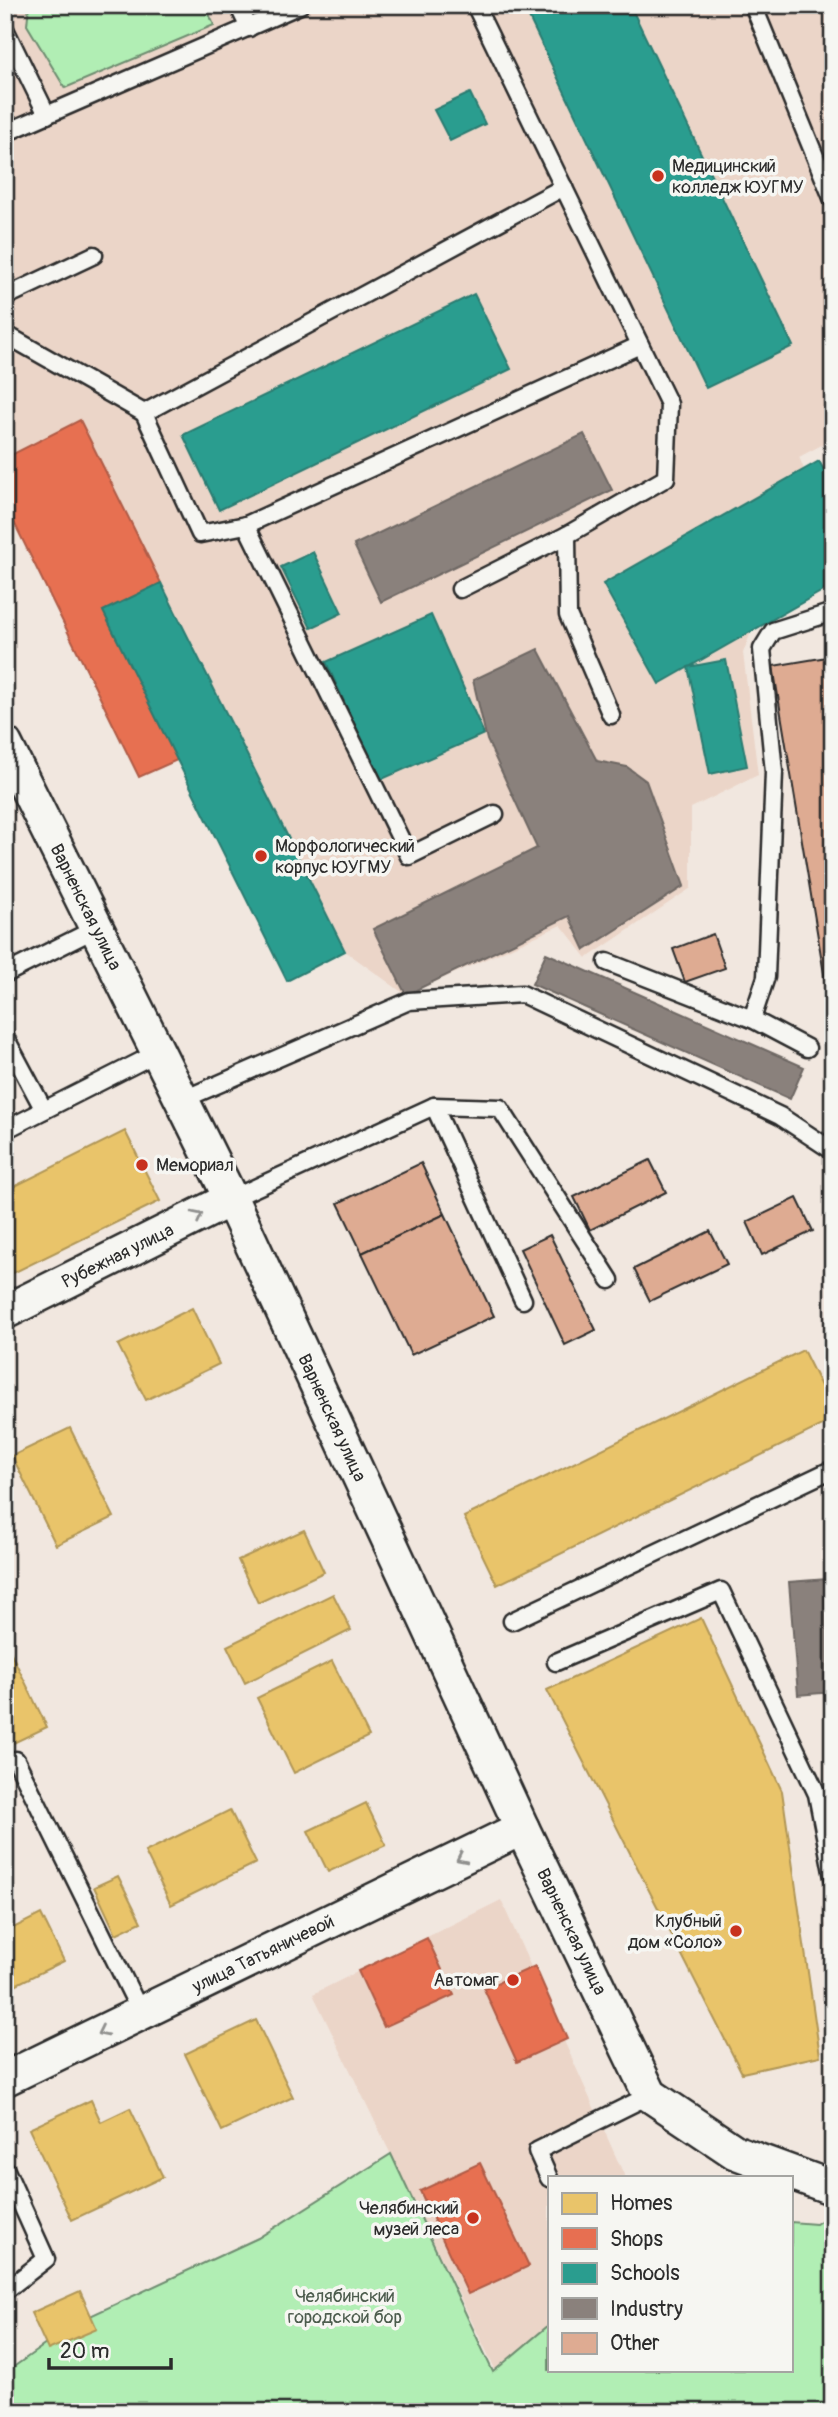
<svg xmlns="http://www.w3.org/2000/svg" width="838" height="2417" font-family="Pangolin,sans-serif">
<style>
.built{fill:#ebd5c8}
.green{fill:#b1eeb4;stroke:#6e8c70;stroke-width:2}
.homes{fill:#e9c46a;stroke:#b09657;stroke-width:2}
.shops{fill:#e76f51;stroke:#af5b46;stroke-width:2}
.schools{fill:#2a9d8f;stroke:#2a7b71;stroke-width:2}
.industry{fill:#8a817c;stroke:#6e6764;stroke-width:2}
.building{fill:#deab92;stroke:#2b2b2b;stroke-width:2}
.lines{fill:none;stroke-linecap:round;stroke-linejoin:round}
.lane-casing{stroke:#2b2b2b;stroke-width:21}
.street-casing{stroke:#2b2b2b;stroke-width:38}
.lane{stroke:#f6f6f2;stroke-width:16}
.street{stroke:#f6f6f2;stroke-width:33}
.oneway{stroke:#90908e}
.poi-dot{fill:#c8321e;stroke:#f6f6f2;stroke-width:2.5}
.labels{text-anchor:middle;dominant-baseline:central;stroke-width:7;stroke-linejoin:round;paint-order:stroke}
.poi-label{font-size:18px;fill:#2b2b2b;stroke:#f6f6f2;text-anchor:start}
.street-label{font-size:18px;fill:#2b2b2b;stroke:#f6f6f2}
.park-label{font-size:18px;fill:#4c5c4d;stroke:#f6f6f2}
</style>
<rect width="100%" height="100%" fill="#f1e7df"/>
<filter id="ink" filterUnits="userSpaceOnUse"><feTurbulence type="fractalNoise" baseFrequency=".0143" numOctaves="2"/><feDisplacementMap in="SourceGraphic" scale="14" xChannelSelector="R" yChannelSelector="G"/><feConvolveMatrix kernelMatrix="1 2 1 2 8 2 1 2 1" color-interpolation-filters="sRGB"/></filter>
<g filter="url(#ink)">
<g class="built">
<polygon points="5,5 833,5 833,439 799,457 821,511 756,619 743,653 758,775 691,808 691,888 587,958 561,925 406,995 345,951 287,981 178,760 139,777 5,504"/>
<polygon points="501,1900 625,2177 549,2177 549,2370 511,2402 313,1994"/>
</g>
<g class="green">
<polygon points="29,5 205,5 214,25 65,88 27,25"/>
<polygon points="391,2154 493,2372 549,2325 549,2370 791,2370 791,2222 816,2224 833,2213 833,2412 5,2412 5,2373 77,2322 258,2238"/>
</g>
<g class="homes">
<polygon points="125,1131 160,1201 5,1277 5,1191"/>
<polygon points="192,1308 219,1364 146,1400 118,1345"/>
<polygon points="803,1350 833,1410 833,1420 497,1585 464,1517"/>
<polygon points="70,1428 114,1517 56,1545 12,1456"/>
<polygon points="304,1530 324,1572 258,1603 238,1560"/>
<polygon points="333,1594 351,1630 245,1683 227,1646"/>
<polygon points="701,1618 782,1791 820,2056 742,2073 547,1690"/>
<polygon points="10,1651 47,1727 5,1747 5,1653"/>
<polygon points="332,1661 369,1736 294,1773 257,1698"/>
<polygon points="366,1803 386,1845 328,1872 308,1831"/>
<polygon points="230,1810 256,1863 171,1905 145,1852"/>
<polygon points="118,1876 141,1922 116,1934 94,1887"/>
<polygon points="41,1914 64,1961 5,1990 5,1932"/>
<polygon points="256,2020 293,2097 222,2131 185,2054"/>
<polygon points="91,2100 101,2122 130,2108 163,2177 72,2220 29,2129"/>
<polygon points="80,2291 97,2329 48,2350 31,2313"/>
</g>
<g class="shops">
<polygon points="80,420 161,583 103,611 177,760 139,777 5,504 5,458"/>
<polygon points="427,1938 454,1995 384,2027 358,1971"/>
<polygon points="535,1966 567,2039 517,2062 484,1989"/>
<polygon points="480,2163 529,2266 468,2294 420,2191"/>
</g>
<g class="schools">
<polygon points="523,5 630,5 793,346 706,388"/>
<polygon points="470,93 485,124 450,141 434,110"/>
<polygon points="474,294 511,369 219,510 183,435"/>
<polygon points="819,461 833,486 833,585 659,684 603,584"/>
<polygon points="313,552 342,613 311,628 281,567"/>
<polygon points="161,583 345,951 287,981 103,611"/>
<polygon points="431,615 484,734 380,780 326,662"/>
<polygon points="726,660 747,766 710,774 688,667"/>
</g>
<g class="industry">
<polygon points="584,434 612,490 381,602 354,545"/>
<polygon points="538,649 597,761 627,767 646,781 684,886 585,950 569,916 406,995 373,929 537,848 487,740 473,680"/>
<polygon points="546,953 804,1067 790,1099 532,984"/>
<polygon points="827,1579 833,1657 833,1692 798,1695 789,1582"/>
</g>
<g class="building">
<polygon points="833,656 833,1028 773,666"/>
<polygon points="713,934 725,968 685,982 673,949"/>
<polygon points="650,1160 666,1192 590,1230 574,1197"/>
<polygon points="421,1163 445,1214 362,1253 338,1203"/>
<polygon points="797,1198 813,1231 762,1255 747,1222"/>
<polygon points="445,1214 494,1316 411,1355 362,1253"/>
<polygon points="710,1231 727,1264 650,1301 634,1269"/>
<polygon points="550,1235 596,1330 565,1345 520,1249"/>
</g>
<g class="lines">
<defs>
<g id="lane">
<polyline points="238,5 249,28"/>
<polyline points="475,5 669,404 666,478 567,535 568,615 611,715"/>
<polyline points="753,5 833,200"/>
<polyline points="5,29 47,115"/>
<polyline points="5,133 300,5"/>
<polyline points="5,297 94,255"/>
<polyline points="5,334 144,413"/>
<polyline points="246,525 200,534 144,413 564,187"/>
<polyline points="460,589 567,535"/>
<polyline points="495,814 409,856 246,525 640,345"/>
<polyline points="607,962 752,1019 807,1048"/>
<polyline points="5,974 97,928"/>
<polyline points="752,1019 766,977 774,772 762,649 773,631 833,612"/>
<polyline points="5,1037 44,1110"/>
<polyline points="182,1100 409,1001 522,994 780,1116 833,1151"/>
<polyline points="434,1106 523,1300"/>
<polyline points="5,1130 159,1052"/>
<polyline points="231,1199 434,1106 500,1108 610,1280"/>
<polyline points="512,1621 833,1469"/>
<polyline points="556,1662 721,1591 817,1794 833,1877"/>
<polyline points="16,1760 141,2013"/>
<polyline points="5,2168 46,2259 5,2291"/>
<polyline points="549,2178 537,2151 650,2095"/>
</g>
<g id="street">
<path id="s1" d="M5 744 231 1199 522 1828 650 2095 735 2152 833 2188"/>
<path id="s2" d="M5 1312 231 1199"/>
<path id="s3" d="M5 2079 522 1828"/>
</g>
</defs>
<use href="#lane" class="lane-casing"/>
<use href="#street" class="street-casing"/>
<use href="#lane" class="lane"/>
<use href="#street" class="street"/>
</g>
<defs><path id="oneway-chevron" d="M-2-3.5L2.5 0L-2 3.5" fill="none" stroke-width="1.6" stroke-linecap="round" stroke-linejoin="round" transform="scale(1.75)"/></defs>
<g class="oneway">
<use href="#oneway-chevron" transform="translate(198 1216) rotate(-27)"/>
<use href="#oneway-chevron" transform="translate(461 1858) rotate(154)"/>
<use href="#oneway-chevron" transform="translate(102 2032) rotate(154)"/>
</g>
</g>
<g class="poi-dot">
<circle cx="658" cy="176" r="7"/>
<circle cx="261" cy="856" r="7"/>
<circle cx="142" cy="1165" r="7"/>
<circle cx="736" cy="1931" r="7"/>
<circle cx="513" cy="1980" r="7"/>
<circle cx="473" cy="2218" r="7"/>
</g>
<g class="labels">
<g class="poi-label">
<text x="672" y="166">Медицинский<tspan x="672" dy="21">колледж ЮУГМУ</tspan></text>
<text x="275" y="846">Морфологический<tspan x="275" dy="21">корпус ЮУГМУ</tspan></text>
<text x="156" y="1165">Мемориал</text>
<text x="722" y="1921" text-anchor="end">Клубный<tspan x="722" dy="21">дом «Соло»</tspan></text>
<text x="499" y="1980" text-anchor="end">Автомаг</text>
<text x="459" y="2208" text-anchor="end">Челябинский<tspan x="459" dy="21">музей леса</tspan></text>
</g>
<g class="street-label">
<text stroke="none"><textPath href="#s1" startOffset="182">Варненская улица</textPath></text>
<text stroke="none"><textPath href="#s2" startOffset="126">Рубежная улица</textPath></text>
<text stroke="none"><textPath href="#s1" startOffset="749">Варненская улица</textPath></text>
<text stroke="none"><textPath href="#s1" startOffset="1316">Варненская улица</textPath></text>
<text stroke="none"><textPath href="#s3" startOffset="287">улица Татьяничевой</textPath></text>
</g>
<g class="park-label">
<text x="345" y="2296">Челябинский<tspan x="345" dy="21">городской бор</tspan></text>
</g>
</g>
<rect width="838" height="2417" fill="none" stroke="#f6f6f2" stroke-width="28"/>
<rect x="14" y="14" width="810" height="2389" fill="none" stroke="#2b2b2b" stroke-width="2.5" filter="url(#ink)"/>
<rect x="548" y="2176" width="245" height="196" fill="#f6f6f2" stroke="#a5a5a2" stroke-width="2"/>
<rect x="562" y="2193" width="35" height="21" fill="#e9c46a" stroke="#a5a5a2" stroke-width="2"/>
<text x="610" y="2210" font-size="21" fill="#2b2b2b">Homes</text>
<rect x="562" y="2228" width="35" height="21" fill="#e76f51" stroke="#a5a5a2" stroke-width="2"/>
<text x="610" y="2246" font-size="21" fill="#2b2b2b">Shops</text>
<rect x="562" y="2263" width="35" height="21" fill="#2a9d8f" stroke="#a5a5a2" stroke-width="2"/>
<text x="610" y="2280" font-size="21" fill="#2b2b2b">Schools</text>
<rect x="562" y="2298" width="35" height="21" fill="#8a817c" stroke="#a5a5a2" stroke-width="2"/>
<text x="610" y="2316" font-size="21" fill="#2b2b2b">Industry</text>
<rect x="562" y="2333" width="35" height="21" fill="#deab92" stroke="#a5a5a2" stroke-width="2"/>
<text x="610" y="2350" font-size="21" fill="#2b2b2b">Other</text>
<path d="M49 2358v10h122v-10" fill="none" stroke="#2b2b2b" stroke-width="3.5"/>
<text x="60" y="2358" font-size="21" fill="#2b2b2b" stroke="#f6f6f2" stroke-width="5" paint-order="stroke">20 m</text>
</svg>
